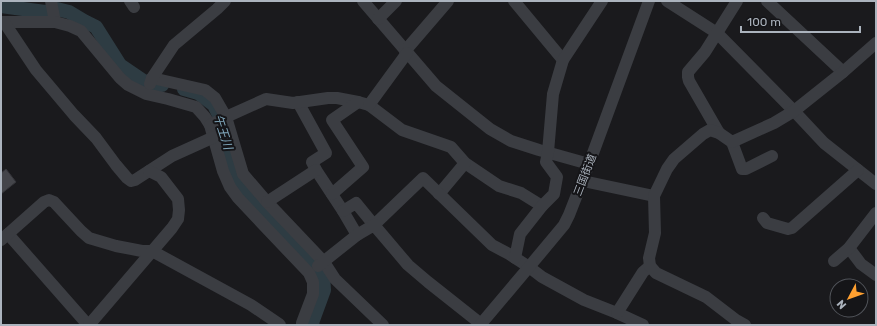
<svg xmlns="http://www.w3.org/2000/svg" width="877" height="326" font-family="Rubik,'Noto Sans JP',sans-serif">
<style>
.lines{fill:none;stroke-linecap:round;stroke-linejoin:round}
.river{stroke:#2e3c43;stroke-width:14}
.building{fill:#44454a;stroke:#343439}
.minor{stroke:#3b3d42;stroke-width:12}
.labels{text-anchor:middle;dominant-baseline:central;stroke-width:4;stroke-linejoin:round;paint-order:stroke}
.street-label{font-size:11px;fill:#abb3bd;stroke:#151518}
.water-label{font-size:12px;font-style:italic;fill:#80a7bb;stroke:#151518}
</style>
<rect width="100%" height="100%" fill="#1a1a1d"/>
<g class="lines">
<g class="river">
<polyline points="1,6 45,12 57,9 69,12 84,21 96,27 120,65 142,80 153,85 162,85"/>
<polyline points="184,89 198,93 214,105 221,119 231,160 241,185 310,256 323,275 324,290 313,320 312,325"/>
</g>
</g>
<polygon class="building" points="6,169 16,182 1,194 1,173"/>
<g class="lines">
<g class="minor">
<polyline points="51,1 55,22"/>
<polyline points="130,1 134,7"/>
<polyline points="363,1 436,86 490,129 511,141 539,150 589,164"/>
<polyline points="514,1 563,60"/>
<polyline points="667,1 717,33 794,111 824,143 876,184"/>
<polyline points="767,1 843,72"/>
<polyline points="378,19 396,1"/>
<polyline points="1,22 55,22 70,26 81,31 120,78 128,85 146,94 168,99 196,107 205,117 210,125 223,171 230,187 238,198 309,273 313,282 313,294 302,323 302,325"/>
<polyline points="4,22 36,70 74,115 96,138 116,165 127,178 131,181 135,180 172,156 214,137"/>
<polyline points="405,51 448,1"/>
<polyline points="152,78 205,90 215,98 226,117 243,174 267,202 324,262 335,279 383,325"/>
<polyline points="150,84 152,78 174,45 217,9 225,1"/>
<polyline points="298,102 326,153 312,162 316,170 343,211 357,235"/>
<polyline points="369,105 402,130 451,147 465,163 499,186 521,193 542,206"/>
<polyline points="210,125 226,117 266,99 293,103 328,98 337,98 358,102 369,105 407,53"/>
<polyline points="719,133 689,81 688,77 688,72 705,52 737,1"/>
<polyline points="732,142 742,169 746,169 772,156"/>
<polyline points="583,181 654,196"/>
<polyline points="332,194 363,167 332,120 358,102"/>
<polyline points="439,194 465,163"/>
<polyline points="267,202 316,170"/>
<polyline points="343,211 356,203 374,225 423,178 492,245 509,254 529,267 542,277 584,300 617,313 643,325"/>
<polyline points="763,218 767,223 788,229 792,228 858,170"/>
<polyline points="8,234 88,325"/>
<polyline points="1,240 44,202 49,200 54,202 81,231 89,238 116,246 142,251 152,251 251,305 279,324 280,325"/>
<polyline points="849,248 861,264 876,275"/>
<polyline points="515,258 520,234 542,206 554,194 557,177 546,162 548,152 553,94 563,60 602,1"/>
<polyline points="834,261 849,248 876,213"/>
<polyline points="318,266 357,235 374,225 408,265 428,282 481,324"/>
<polyline points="617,313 643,272 650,266"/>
<polyline points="89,325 172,228 178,219 179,210 178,199 161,177 149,171"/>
<polyline points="480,325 529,267 564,225 569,215 589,164 649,1"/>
<polyline points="745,325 736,320 706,297 656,273 650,266 649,258 655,233 654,196 667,169 674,159 703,134 710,130 719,133 732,142 774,123 794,111 843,72 876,43"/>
</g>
</g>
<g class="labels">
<g class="street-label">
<text transform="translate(585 175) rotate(-69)">三国街道</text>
</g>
<g class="water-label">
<text transform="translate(223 132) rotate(72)">午王川</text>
</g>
</g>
<rect width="877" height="326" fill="none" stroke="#abb3bd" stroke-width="4"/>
<g transform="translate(849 298) rotate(229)"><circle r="19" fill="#151518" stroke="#51545a"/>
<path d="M0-3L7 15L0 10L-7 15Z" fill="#ffa030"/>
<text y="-6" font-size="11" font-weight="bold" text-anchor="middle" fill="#abb3bd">N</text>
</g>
<path d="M741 26v6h119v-6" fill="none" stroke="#abb3bd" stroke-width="2"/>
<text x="747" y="26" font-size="12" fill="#abb3bd" stroke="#151518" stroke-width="3" paint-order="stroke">100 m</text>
</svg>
